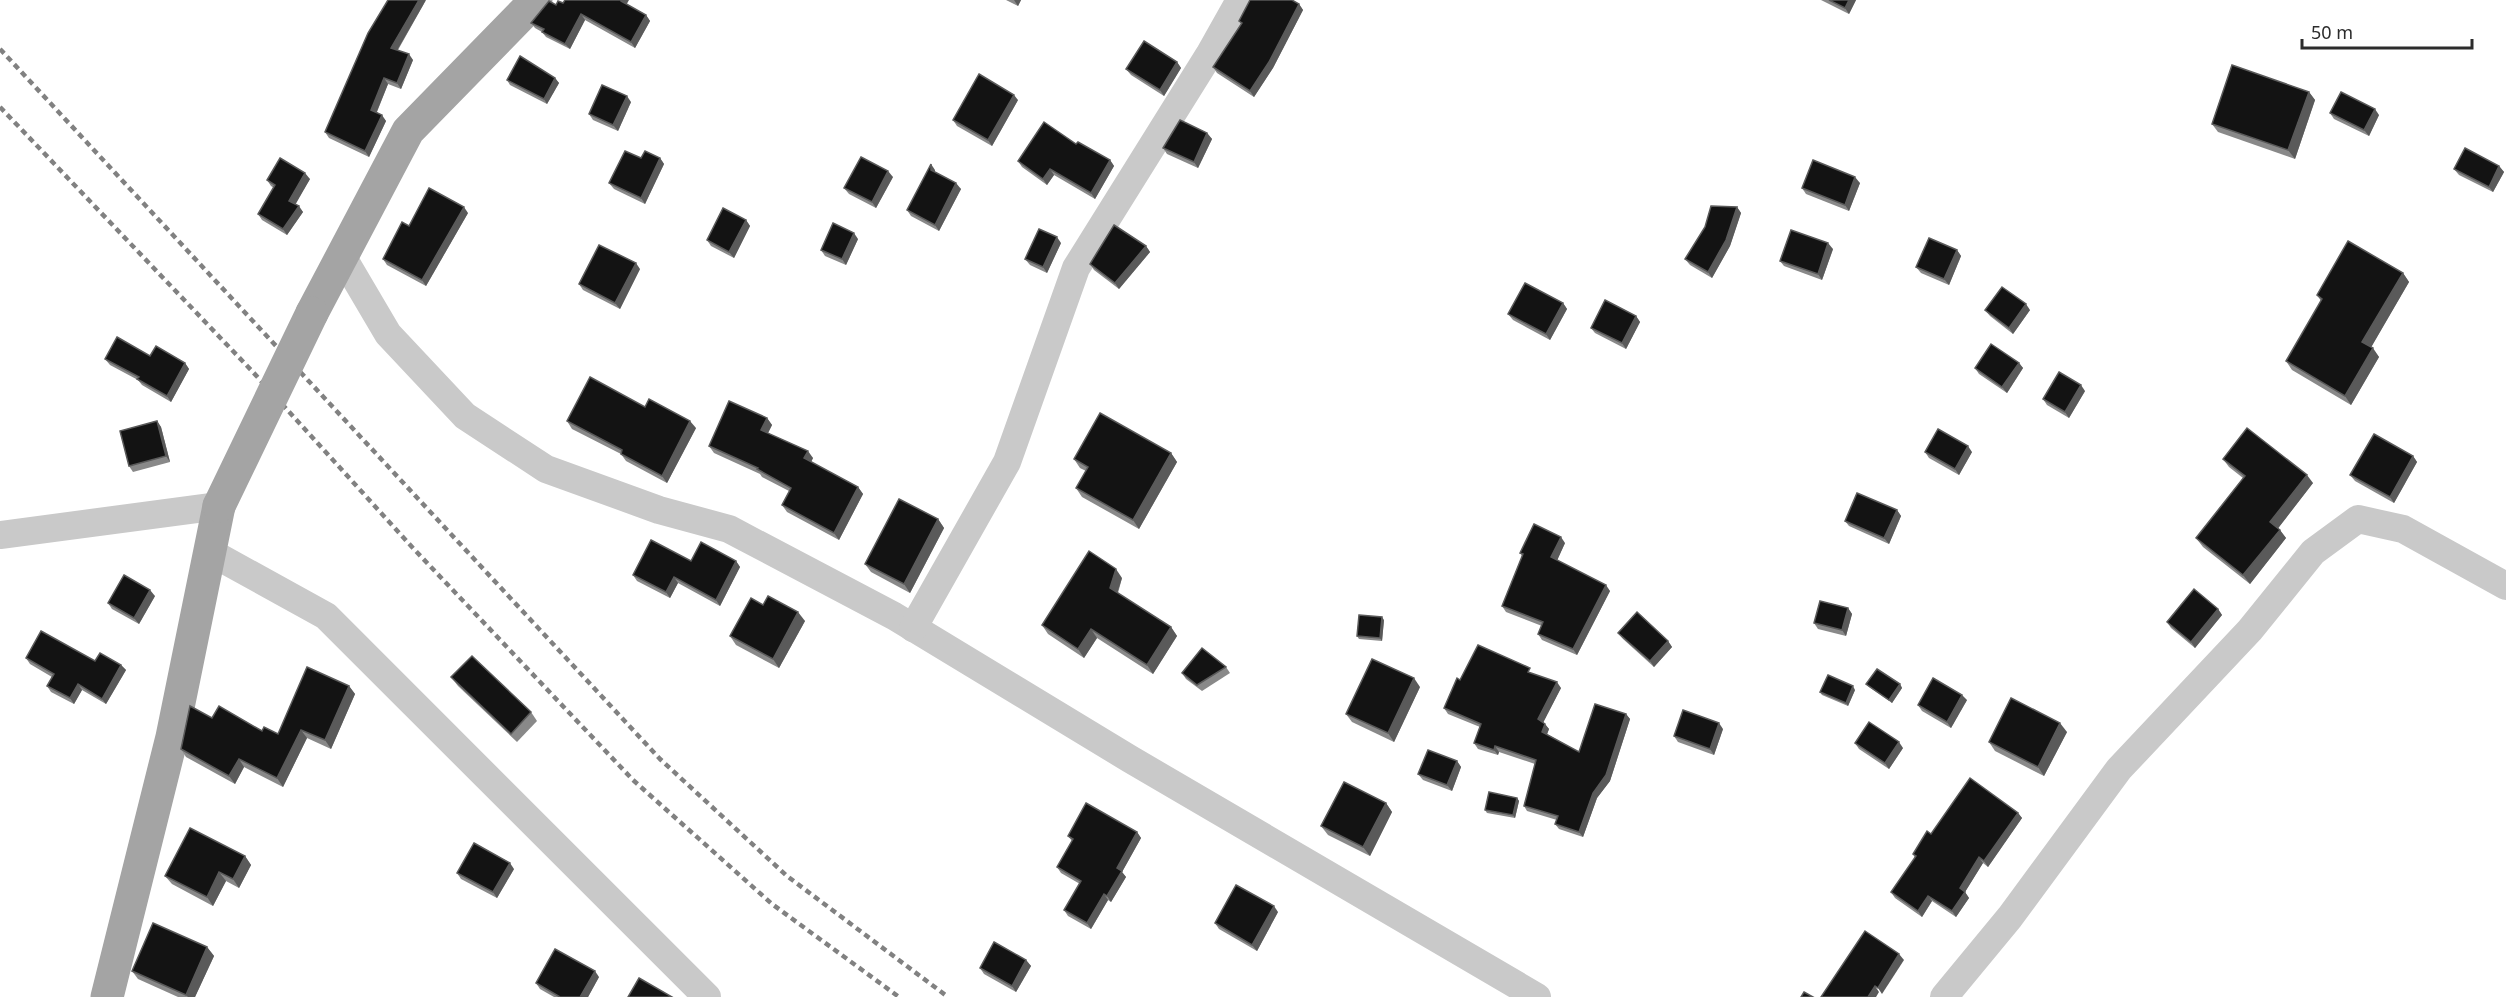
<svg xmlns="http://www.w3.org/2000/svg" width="2506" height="997" font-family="'Noto Sans',sans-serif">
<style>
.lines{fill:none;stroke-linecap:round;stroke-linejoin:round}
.minor{stroke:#c9c9c9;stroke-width:28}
.major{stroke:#a4a4a4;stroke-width:33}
.rail{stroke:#818181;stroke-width:4.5;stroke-dasharray:6 4.5;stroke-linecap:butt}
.major-bridge{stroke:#a4a4a4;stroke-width:33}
.wall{fill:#898989}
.shaded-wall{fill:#5a5a5a}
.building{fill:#131313;stroke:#5a5a5a;stroke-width:1.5}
</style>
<rect width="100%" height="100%" fill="#fff"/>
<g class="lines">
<g class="minor">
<polyline points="342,256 388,334 465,416 546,469 659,510 729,529 894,616 1130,759 1537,997"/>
<polyline points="0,535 219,506"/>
<polyline points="210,552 326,616 707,997"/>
<polyline points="913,628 1007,462 1076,268 1209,55 1240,0"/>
<polyline points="1944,997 2010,917 2119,769 2250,630 2313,552 2358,519 2403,529 2506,586"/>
</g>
<g class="major">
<polyline points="312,313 408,131 536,0"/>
<polyline points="107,997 172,737 219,506"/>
</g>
<g class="rail">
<polyline points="0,49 660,759 787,876 948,997"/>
<polyline points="0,107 252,371 412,547 633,780 772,904 899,997"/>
</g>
<polyline class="major-bridge" points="219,506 312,313"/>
</g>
<g class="wall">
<polygon points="426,0 398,50 413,60 401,89 388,84 377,112 386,121 369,157 329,138 325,132"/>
<polygon points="1006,0 1021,0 1018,6"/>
<polygon points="1821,0 1856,0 1849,14"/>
<polygon points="563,3 626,4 646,15 650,21 635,48 585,20 570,49 546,37 542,32 535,28 531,23 556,5"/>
<polygon points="1299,4 1303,10 1273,68 1254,97 1217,73 1213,67 1241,24 1239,21"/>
<polygon points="1177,62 1181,68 1164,96 1131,75 1126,69"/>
<polygon points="555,78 559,83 547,104 510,85 507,80"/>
<polygon points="2309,92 2315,100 2295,159 2218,132 2212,124"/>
<polygon points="1018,100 992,146 957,126 953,120"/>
<polygon points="631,102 618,131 593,120 589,114"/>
<polygon points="2330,113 2379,115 2369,136 2334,119"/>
<polygon points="1207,133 1212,139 1198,168 1167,154 1163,148"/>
<polygon points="1076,144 1110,160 1114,166 1095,199 1054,175 1047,185 1022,167 1018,161"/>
<polygon points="660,158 664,164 645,204 614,189 609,183"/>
<polygon points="2499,166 2504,172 2493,192 2459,175 2454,169"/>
<polygon points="935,170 935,172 961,189 939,231 911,216 907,210"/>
<polygon points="893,177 876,208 849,194 844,188"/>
<polygon points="310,179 295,204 303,212 287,235 262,220 258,214 274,188 271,186 267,180"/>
<polygon points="1860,183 1849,211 1806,194 1802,188"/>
<polygon points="1737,207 1741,213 1730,246 1712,278 1690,265 1685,259"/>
<polygon points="468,213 426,286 387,265 383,259 409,226"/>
<polygon points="746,220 750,226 734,258 711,246 707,240"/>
<polygon points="858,239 846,265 825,256 821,250"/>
<polygon points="1061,243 1047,273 1030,265 1025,259"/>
<polygon points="1146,246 1150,252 1119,289 1094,270 1090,264"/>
<polygon points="1833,249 1822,280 1784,266 1780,261"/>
<polygon points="1957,250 1961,256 1949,285 1921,273 1916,267"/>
<polygon points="640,269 620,309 583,290 579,284"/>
<polygon points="2403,273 2409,282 2371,347 2379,357 2351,405 2292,370 2286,361 2321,301 2317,295"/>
<polygon points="1563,303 1567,309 1550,340 1513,320 1508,314"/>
<polygon points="1985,310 2030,310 2013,334 1990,316"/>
<polygon points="1636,316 1640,322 1626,349 1595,333 1591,328"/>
<polygon points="150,356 185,363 189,369 171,402 142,385 138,380 110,365 105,359"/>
<polygon points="2019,363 2023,368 2007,393 1979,374 1975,368"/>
<polygon points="2085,391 2069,418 2047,405 2043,399"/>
<polygon points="767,418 772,425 768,433 813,458 811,462 858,487 863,494 839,540 787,512 782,505 789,491 762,477 760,474 714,453 709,446"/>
<polygon points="157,421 161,427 170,462 133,472 129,466"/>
<polygon points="567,421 696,428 667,483 626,461 621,454 572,429"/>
<polygon points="1925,452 1972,452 1959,475 1929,458"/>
<polygon points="1171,453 1177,462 1139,529 1082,497 1076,488 1086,471 1080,468 1074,459"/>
<polygon points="2413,456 2417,462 2394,503 2355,481 2350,475"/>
<polygon points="2223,459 2313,483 2278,528 2286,538 2250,584 2203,547 2196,538 2243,478 2229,467"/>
<polygon points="1897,510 1901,516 1889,544 1849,526 1845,521"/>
<polygon points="938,519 944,528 910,593 871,572 865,564"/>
<polygon points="1565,543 1557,560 1610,591 1577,655 1542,640 1538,634 1542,626 1506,612 1502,606 1522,556 1520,553"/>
<polygon points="736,561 740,567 720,606 678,583 670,598 637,581 633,575"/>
<polygon points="1122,578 1118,593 1171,627 1177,636 1153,674 1097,638 1084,658 1048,634 1042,625"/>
<polygon points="155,596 139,624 112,609 108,603"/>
<polygon points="763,605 805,621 779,668 736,645 730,636"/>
<polygon points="1848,608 1852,614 1846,636 1818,629 1814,623"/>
<polygon points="2218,609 2222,615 2195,648 2171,628 2167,622"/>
<polygon points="1384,620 1382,641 1359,639 1357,636"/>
<polygon points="1618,633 1668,641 1672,647 1654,667 1623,639"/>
<polygon points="26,658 95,661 121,665 126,670 106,704 82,690 74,704 51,692 47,686 52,677 30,664"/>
<polygon points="1226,667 1230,673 1202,691 1186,679 1182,673"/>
<polygon points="1534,674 1561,688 1543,722 1549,729 1547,734 1579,752 1626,714 1630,719 1610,781 1597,798 1583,837 1559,829 1555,824 1557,820 1527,811 1524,806 1535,764 1499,752 1498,755 1478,749 1474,743 1480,727 1448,714 1444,708 1460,680"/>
<polygon points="451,677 531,712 537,721 517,742 458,686"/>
<polygon points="1866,684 1900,684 1902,688 1892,703 1869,687"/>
<polygon points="349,686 355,694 331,749 307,738 283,787 244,767 235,784 186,757 181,749 212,718 278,734"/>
<polygon points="1420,687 1394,742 1352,722 1346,714"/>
<polygon points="1855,690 1848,706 1822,695 1820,692"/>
<polygon points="1967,700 1951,728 1922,711 1918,705"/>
<polygon points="1723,729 1714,755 1678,742 1674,736"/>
<polygon points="2067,732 2044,776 1995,751 1989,742"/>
<polygon points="1855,743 1903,748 1889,769 1859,749"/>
<polygon points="1457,761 1461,767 1452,791 1423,780 1418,774"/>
<polygon points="1517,798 1519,801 1515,818 1487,813 1485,810"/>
<polygon points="1386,803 1392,812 1370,856 1328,835 1321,826"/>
<polygon points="2018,813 2022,818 1988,867 1983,863 1965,892 1969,898 1956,917 1932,901 1922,917 1895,898 1891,892 1915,858 1913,854 1931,834"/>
<polygon points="1137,832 1141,838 1122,872 1126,877 1111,902 1108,900 1091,929 1068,916 1064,910 1080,884 1061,873 1057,867 1072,841 1068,836"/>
<polygon points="245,856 251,865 239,888 226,881 213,906 172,884 165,876"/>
<polygon points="514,869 497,898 461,879 457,873"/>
<polygon points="1278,912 1257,951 1219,929 1215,923"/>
<polygon points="207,947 214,956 195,997 178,997 138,979 132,971"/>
<polygon points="1026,960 1031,966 1016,992 984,974 980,968"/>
<polygon points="599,977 588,997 554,997 540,989 536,983"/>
</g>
<g class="shaded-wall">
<polygon points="419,0 426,0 395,54 391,48"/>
<polygon points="621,0 629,0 625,7 621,1"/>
<polygon points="1014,0 1021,0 1018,6"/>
<polygon points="1849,0 1856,0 1849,14 1845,8"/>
<polygon points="1299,4 1303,10 1273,68 1254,97 1250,91"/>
<polygon points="581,14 585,20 570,49 565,44"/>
<polygon points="646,15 650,21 635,48 631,42"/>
<polygon points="409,54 413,60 401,89 397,83"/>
<polygon points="1177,62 1181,68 1164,96 1160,90"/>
<polygon points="384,78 388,84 375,116 371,110"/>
<polygon points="555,78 559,83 547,104 544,99"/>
<polygon points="2309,92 2315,100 2295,159 2288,150"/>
<polygon points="1014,95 1018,100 992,146 988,140"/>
<polygon points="627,96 631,102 618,131 613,125"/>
<polygon points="2375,109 2379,115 2369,136 2364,130"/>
<polygon points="382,115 386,121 369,157 365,151"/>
<polygon points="1207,133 1212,139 1198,168 1194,162"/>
<polygon points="660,158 664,164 645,204 641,198"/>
<polygon points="1110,160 1114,166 1095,199 1091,193"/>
<polygon points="931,164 935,170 935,176 931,170"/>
<polygon points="2499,166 2504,172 2493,192 2489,187"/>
<polygon points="1050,169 1054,175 1047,185 1043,179"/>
<polygon points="888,171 893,177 876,208 872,202"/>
<polygon points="305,173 310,179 294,207 289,201"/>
<polygon points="1855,177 1860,183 1849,211 1845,205"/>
<polygon points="956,183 961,189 939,231 935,225"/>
<polygon points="299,206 303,212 287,235 283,229"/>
<polygon points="464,207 468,213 426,286 422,280"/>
<polygon points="1737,207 1741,213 1730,246 1712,278 1708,272"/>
<polygon points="746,220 750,226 734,258 729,252"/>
<polygon points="854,233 858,239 846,265 842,259"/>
<polygon points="1057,237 1061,243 1047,273 1043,267"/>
<polygon points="1828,243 1833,249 1822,280 1818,274"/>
<polygon points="1146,246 1150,252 1119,289 1115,283"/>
<polygon points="1957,250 1961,256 1949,285 1944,279"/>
<polygon points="636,263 640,269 620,309 615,303"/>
<polygon points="2403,273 2409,282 2369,351 2362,342"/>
<polygon points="1563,303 1567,309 1550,340 1546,334"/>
<polygon points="2026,304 2030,310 2013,334 2009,328"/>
<polygon points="1636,316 1640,322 1626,349 1622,343"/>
<polygon points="2373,348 2379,357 2351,405 2345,396"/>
<polygon points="185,363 189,369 171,402 167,396"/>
<polygon points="2019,363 2023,368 2007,393 2002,387"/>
<polygon points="2081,385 2085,391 2069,418 2065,412"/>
<polygon points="767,418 772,425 766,437 761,430"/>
<polygon points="157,421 161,427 170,462 166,456"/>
<polygon points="690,421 696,428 667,483 662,476"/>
<polygon points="1968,446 1972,452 1959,475 1955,469"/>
<polygon points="808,451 813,458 809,466 804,458"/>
<polygon points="1171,453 1177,462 1139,529 1133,520"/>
<polygon points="2413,456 2417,462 2394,503 2390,497"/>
<polygon points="2307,475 2313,483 2276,531 2270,522"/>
<polygon points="858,487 863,494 839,540 834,533"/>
<polygon points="1897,510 1901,516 1889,544 1884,538"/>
<polygon points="938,519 944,528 910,593 904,584"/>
<polygon points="2280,530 2286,538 2250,584 2243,575"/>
<polygon points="1561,537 1565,543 1556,563 1551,557"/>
<polygon points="736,561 740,567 720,606 716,600"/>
<polygon points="1116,569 1122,578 1116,597 1110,588"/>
<polygon points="674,577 678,583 670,598 666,592"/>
<polygon points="1606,585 1610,591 1577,655 1573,649"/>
<polygon points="150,590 155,596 139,624 134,618"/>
<polygon points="1848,608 1852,614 1846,636 1842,630"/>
<polygon points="2218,609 2222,615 2195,648 2191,642"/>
<polygon points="798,612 805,621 779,668 773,659"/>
<polygon points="1382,617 1384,620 1382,641 1380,638"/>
<polygon points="1171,627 1177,636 1153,674 1147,665"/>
<polygon points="1091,629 1097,638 1084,658 1078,649"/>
<polygon points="1668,641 1672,647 1654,667 1650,661"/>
<polygon points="121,665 126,670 106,704 102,699"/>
<polygon points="1414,678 1420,687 1394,742 1388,733"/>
<polygon points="1557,682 1561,688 1542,725 1538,719"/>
<polygon points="78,684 82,690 74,704 70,698"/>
<polygon points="1900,684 1902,688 1892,703 1889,700"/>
<polygon points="349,686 355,694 331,749 325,740"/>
<polygon points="1853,686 1855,690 1848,706 1846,703"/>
<polygon points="1962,695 1967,700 1951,728 1947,722"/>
<polygon points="1626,714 1630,719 1610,781 1597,798 1583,837 1579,832 1593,793"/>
<polygon points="1719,723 1723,729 1714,755 1710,749"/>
<polygon points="2060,723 2067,732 2044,776 2038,767"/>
<polygon points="1545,724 1549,729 1546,737 1542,732"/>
<polygon points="301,730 307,738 283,787 277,778"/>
<polygon points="1899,742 1903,748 1889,769 1885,763"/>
<polygon points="1495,746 1499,752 1498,755 1494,750"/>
<polygon points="239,759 244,767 235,784 229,776"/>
<polygon points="1457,761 1461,767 1452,791 1447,785"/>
<polygon points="1517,798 1519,801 1515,818 1513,815"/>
<polygon points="1386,803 1392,812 1370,856 1363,847"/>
<polygon points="2018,813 2022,818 1988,867 1984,861"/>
<polygon points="1137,832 1141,838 1122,872 1126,877 1111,902 1107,896 1117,868"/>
<polygon points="245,856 251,865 239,888 233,879"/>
<polygon points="1979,857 1983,863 1965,892 1969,898 1956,917 1952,911 1960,888"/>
<polygon points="510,863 514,869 497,898 493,892"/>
<polygon points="219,872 226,881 213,906 207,897"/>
<polygon points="1104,894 1108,900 1091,929 1087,923"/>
<polygon points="1928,896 1932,901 1922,917 1918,911"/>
<polygon points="1274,906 1278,912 1257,951 1252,945"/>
<polygon points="207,947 214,956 195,997 188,997 186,995"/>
<polygon points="1899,954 1904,960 1882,994 1878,988"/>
<polygon points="1026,960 1031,966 1016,992 1012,986"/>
<polygon points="595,971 599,977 588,997 580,997"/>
<polygon points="1875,986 1879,992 1876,997 1868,997"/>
</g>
<g class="building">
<polygon points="388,0 419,0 391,48 409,54 397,83 384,78 371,110 382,115 365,151 325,132 368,33"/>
<polygon points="565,0 621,0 621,1 646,15 631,42 581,14 565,44 542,32 544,29 531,23 549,1 556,5 558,1 563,3"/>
<polygon points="1250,0 1292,0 1299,4 1269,62 1250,91 1213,67 1242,23 1239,21"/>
<polygon points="1829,0 1849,0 1845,8"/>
<polygon points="1144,41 1177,62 1160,90 1126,69"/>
<polygon points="520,56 555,78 544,99 507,80"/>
<polygon points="2232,65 2309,92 2288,150 2212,124"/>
<polygon points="979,74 1014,95 988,140 953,120"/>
<polygon points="602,85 627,96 613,125 589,114"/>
<polygon points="2341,92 2375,109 2364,130 2330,113"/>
<polygon points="1180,120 1207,133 1194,162 1163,148"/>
<polygon points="1044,122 1076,144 1078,142 1110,160 1091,193 1050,169 1043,179 1018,161"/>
<polygon points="2465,148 2499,166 2489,187 2454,169"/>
<polygon points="625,151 641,158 645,151 660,158 641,198 609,183"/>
<polygon points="861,157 888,171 872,202 844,188"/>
<polygon points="280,158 305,173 289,201 299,206 283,229 258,214 275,185 267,180"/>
<polygon points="1813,160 1855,177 1845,205 1802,188"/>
<polygon points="931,164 931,170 956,183 935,225 907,210"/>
<polygon points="429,188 464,207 422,280 383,259 402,222 409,226"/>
<polygon points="1711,206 1737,207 1726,240 1708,272 1685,259 1705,227"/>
<polygon points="723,208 746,220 729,252 707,240"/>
<polygon points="833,223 854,233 842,259 821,250"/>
<polygon points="1114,225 1146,246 1115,283 1090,264"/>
<polygon points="1039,229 1057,237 1043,267 1025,259"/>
<polygon points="1791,230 1828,243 1818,274 1780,261"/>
<polygon points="1929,238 1957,250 1944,279 1916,267"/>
<polygon points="2348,241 2403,273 2362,342 2373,348 2345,396 2286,361 2322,299 2317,295"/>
<polygon points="599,245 636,263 615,303 579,284"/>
<polygon points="1525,283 1563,303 1546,334 1508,314"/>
<polygon points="2002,287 2026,304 2009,328 1985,310"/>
<polygon points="1605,300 1636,316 1622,343 1591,328"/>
<polygon points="117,337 150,356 156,346 185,363 167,396 137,379 139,377 105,359"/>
<polygon points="1991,344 2019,363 2002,387 1975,368"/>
<polygon points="2059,372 2081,385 2065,412 2043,399"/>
<polygon points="590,377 645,407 649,399 690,421 662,476 621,454 622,450 567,421"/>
<polygon points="729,401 767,418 761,430 808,451 804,458 858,487 834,533 782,505 791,488 757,469 758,468 709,446"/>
<polygon points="1100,413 1171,453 1133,520 1076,488 1088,467 1074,459"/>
<polygon points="157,421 166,456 129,466 120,431"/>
<polygon points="2247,428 2307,475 2270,522 2280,530 2243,575 2196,538 2245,476 2223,459"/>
<polygon points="1938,429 1968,446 1955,469 1925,452"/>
<polygon points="2374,434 2413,456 2390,497 2350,475"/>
<polygon points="1857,493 1897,510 1884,538 1845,521"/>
<polygon points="899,499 938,519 904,584 865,564"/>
<polygon points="1534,524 1561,537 1551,557 1606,585 1573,649 1538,634 1543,622 1502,606 1523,554 1520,553"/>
<polygon points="651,540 691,561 701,542 736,561 716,600 674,577 666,592 633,575"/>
<polygon points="1089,551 1116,569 1110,588 1171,627 1147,665 1091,629 1078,649 1042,625"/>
<polygon points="124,575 150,590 134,618 108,603"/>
<polygon points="2194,589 2218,609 2191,642 2167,622"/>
<polygon points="768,596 798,612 773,659 730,636 751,598 763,605"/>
<polygon points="1820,601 1848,608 1842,630 1814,623"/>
<polygon points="1637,612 1668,641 1650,661 1618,633"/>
<polygon points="1359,615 1382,617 1380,638 1357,636"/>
<polygon points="41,631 95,661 100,653 121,665 102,699 78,684 70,698 47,686 54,674 26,658"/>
<polygon points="1478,645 1530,668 1528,672 1557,682 1538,719 1545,724 1542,732 1579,752 1595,704 1626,714 1606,775 1593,793 1579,832 1555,824 1558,816 1524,806 1536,760 1495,746 1494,750 1474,743 1481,724 1444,708 1457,678 1460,680"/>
<polygon points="1202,648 1226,667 1197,685 1182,673"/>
<polygon points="472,656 531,712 511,734 451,677"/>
<polygon points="1372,659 1414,678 1388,733 1346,714"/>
<polygon points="307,667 349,686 325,740 301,730 277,778 239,759 229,776 181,749 190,706 212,718 219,706 262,731 264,727 278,734"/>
<polygon points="1877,669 1900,684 1889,700 1866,684"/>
<polygon points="1828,675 1853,686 1846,703 1820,692"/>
<polygon points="1933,678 1962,695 1947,722 1918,705"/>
<polygon points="2011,698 2060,723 2038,767 1989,742"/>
<polygon points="1683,710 1719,723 1710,749 1674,736"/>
<polygon points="1869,722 1899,742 1885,763 1855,743"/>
<polygon points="1428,750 1457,761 1447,785 1418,774"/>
<polygon points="1970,778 2018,813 1984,861 1979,857 1960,888 1965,892 1952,911 1928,896 1918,911 1891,892 1916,856 1913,854 1927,831 1931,834"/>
<polygon points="1344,782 1386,803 1363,847 1321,826"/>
<polygon points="1489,792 1517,798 1513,815 1485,810"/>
<polygon points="1086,803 1137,832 1117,868 1122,871 1107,896 1104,894 1087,923 1064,910 1081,881 1057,867 1073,839 1068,836"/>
<polygon points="190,828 245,856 233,879 219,872 207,897 165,876"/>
<polygon points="474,843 510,863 493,892 457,873"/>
<polygon points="1236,885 1274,906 1252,945 1215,923"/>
<polygon points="153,923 207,947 186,995 132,971"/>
<polygon points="1865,931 1899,954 1878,988 1875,986 1868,997 1821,997"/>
<polygon points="994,942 1026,960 1012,986 980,968"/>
<polygon points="555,949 595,971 580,997 560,997 536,983"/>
<polygon points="639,978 672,997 628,997"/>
<polygon points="1804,992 1813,997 1801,997"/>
</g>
<path d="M2302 39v9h170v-9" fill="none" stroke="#2c2c2c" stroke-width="3"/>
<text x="2311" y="39" font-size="18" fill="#2c2c2c" stroke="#ffffff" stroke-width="4.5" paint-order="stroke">50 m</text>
</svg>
